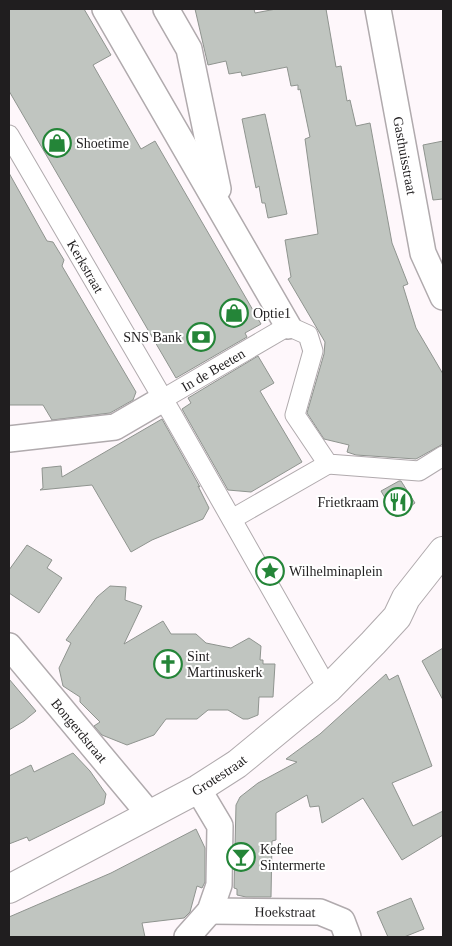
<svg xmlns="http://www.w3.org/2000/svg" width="452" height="946" font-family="'Times New Roman',serif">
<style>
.building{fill:#c0c5c0;stroke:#8f948f}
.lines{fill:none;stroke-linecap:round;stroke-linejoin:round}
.pedestrian-casing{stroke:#b0aaad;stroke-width:21}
.minor-casing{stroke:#b0aaad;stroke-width:28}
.secondary-casing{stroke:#b0aaad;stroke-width:30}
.pedestrian{stroke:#fff;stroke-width:19}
.minor{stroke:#fff;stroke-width:25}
.secondary{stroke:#fff;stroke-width:28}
.labels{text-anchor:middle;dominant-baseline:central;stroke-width:4;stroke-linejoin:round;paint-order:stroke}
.poi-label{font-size:14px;fill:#201e1f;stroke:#fff;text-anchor:start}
.street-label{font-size:14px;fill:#201e1f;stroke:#fff}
</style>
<rect width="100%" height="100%" fill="#fef7fb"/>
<g class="building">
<polygon points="9,9 84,9 111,55 93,65 141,149 155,141 261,324 245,333 247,337 176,378 9,91"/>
<polygon points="195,9 254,9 255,13 276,9 326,9 336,67 341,66 347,101 350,100 356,126 370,123 392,243 408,284 403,286 416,328 443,374 443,444 416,459 356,455 347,452 349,445 324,439 307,413 324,354 325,342 288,279 291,277 285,240 318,234 305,139 310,137 300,89 298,90 298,85 291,86 287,67 242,76 241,72 229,74 226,61 208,65"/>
<polygon points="265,114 287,214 268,218 265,203 262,203 259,186 256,188 242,119"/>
<polygon points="443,141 443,199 433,200 423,145"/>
<polygon points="9,173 47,241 53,242 64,260 62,266 136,392 133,400 110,413 52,420 43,405 9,405"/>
<polygon points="258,356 274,383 260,391 302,462 251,492 228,490 182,409 191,403 188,398"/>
<polygon points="162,419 200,487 198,486 209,508 203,519 152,540 131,552 92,485 40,490 43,488 42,468 61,466 62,477"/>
<polygon points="399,481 401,481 415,503 396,517 381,491"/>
<polygon points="27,545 52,560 47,568 62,578 39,613 9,593 9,570"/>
<polygon points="110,586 126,587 125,600 142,606 124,644 163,621 171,634 196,634 206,643 231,648 249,638 261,646 260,660 263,660 263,664 275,664 273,697 259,697 258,715 248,719 243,719 228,710 208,710 197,719 166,719 154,735 127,745 102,735 94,726 100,722 80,702 80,697 63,686 59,668 71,643 66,640 97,597"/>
<polygon points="443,648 443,700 422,661"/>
<polygon points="386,674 389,680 398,675 432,766 392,783 413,826 443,811 443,835 402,860 363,798 322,823 319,806 310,807 307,795 276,813 276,840 272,841 271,897 246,897 237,895 237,889 234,888 236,805 240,797 258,783 297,762 286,759 320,734"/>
<polygon points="9,679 36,711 24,721 9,730"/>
<polygon points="73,753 90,771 106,794 104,804 29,841 27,837 9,844 9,776 31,765 34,772"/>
<polygon points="196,829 205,848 205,882 202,888 197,886 190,912 184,918 142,923 145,937 9,937 9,917 111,873"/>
<polygon points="411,898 424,929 404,937 388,937 377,912"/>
</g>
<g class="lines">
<defs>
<g id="pedestrian">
<path id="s1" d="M9 135 173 416 328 689"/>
<path id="s2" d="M163 399 288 326 308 335 313 351 295 415 328 464 419 471 443 456"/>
<polyline points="232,519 328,464"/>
</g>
<g id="minor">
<polyline points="105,9 288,326"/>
<polyline points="166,9 189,49 218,189"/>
<path id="s3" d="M378 9 423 253 443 297"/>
<polyline points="9,439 115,427 163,399"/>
<path id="s4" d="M9 646 150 815"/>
<path id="s5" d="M210 911 320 912 342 921 348 937"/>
<polyline points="187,937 210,911 219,885 220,826 198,789"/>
</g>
<g id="secondary">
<path id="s6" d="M9 889 198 789 237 764 328 689 373 643 397 617 406 598 443 551"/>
</g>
</defs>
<use href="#pedestrian" class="pedestrian-casing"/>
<use href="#minor" class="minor-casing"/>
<use href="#secondary" class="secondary-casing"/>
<use href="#pedestrian" class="pedestrian"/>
<use href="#minor" class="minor"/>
<use href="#secondary" class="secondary"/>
</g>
<defs>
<symbol id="shop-ring" viewBox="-11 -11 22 22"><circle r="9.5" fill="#fff" stroke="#248538" stroke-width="1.5"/><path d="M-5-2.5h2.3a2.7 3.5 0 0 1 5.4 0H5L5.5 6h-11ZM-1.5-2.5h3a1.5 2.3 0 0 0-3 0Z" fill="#248538"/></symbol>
<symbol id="bank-ring" viewBox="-11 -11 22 22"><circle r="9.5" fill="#fff" stroke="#248538" stroke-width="1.5"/><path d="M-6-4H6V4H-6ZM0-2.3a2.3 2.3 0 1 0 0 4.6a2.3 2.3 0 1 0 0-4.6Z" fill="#248538"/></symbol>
<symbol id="restaurant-ring" viewBox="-11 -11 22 22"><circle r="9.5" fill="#fff" stroke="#248538" stroke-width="1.5"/><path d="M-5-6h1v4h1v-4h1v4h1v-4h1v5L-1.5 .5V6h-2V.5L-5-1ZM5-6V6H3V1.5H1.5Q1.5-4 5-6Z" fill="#248538"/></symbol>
<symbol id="sight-ring" viewBox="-11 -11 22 22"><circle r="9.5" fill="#fff" stroke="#248538" stroke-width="1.5"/><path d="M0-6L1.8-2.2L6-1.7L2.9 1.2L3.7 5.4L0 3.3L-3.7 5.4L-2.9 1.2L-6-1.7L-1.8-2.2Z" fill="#248538"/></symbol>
<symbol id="church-ring" viewBox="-11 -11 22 22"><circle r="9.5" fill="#fff" stroke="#248538" stroke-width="1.5"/><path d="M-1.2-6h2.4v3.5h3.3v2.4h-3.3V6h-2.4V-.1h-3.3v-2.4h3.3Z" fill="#248538"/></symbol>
<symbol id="bar-ring" viewBox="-11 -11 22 22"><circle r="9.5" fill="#fff" stroke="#248538" stroke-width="1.5"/><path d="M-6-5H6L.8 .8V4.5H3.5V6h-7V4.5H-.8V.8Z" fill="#248538"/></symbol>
</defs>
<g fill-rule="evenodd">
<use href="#shop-ring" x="41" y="127" width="32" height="32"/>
<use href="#shop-ring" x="218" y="297" width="32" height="32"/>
<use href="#bank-ring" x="185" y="321" width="32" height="32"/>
<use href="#restaurant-ring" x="382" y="486" width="32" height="32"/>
<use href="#sight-ring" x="254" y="555" width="32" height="32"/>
<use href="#church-ring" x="152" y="648" width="32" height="32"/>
<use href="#bar-ring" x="225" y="841" width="32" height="32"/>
</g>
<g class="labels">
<g class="poi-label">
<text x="76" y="143">Shoetime</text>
<text x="253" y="313">Optie1</text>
<text x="182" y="337" text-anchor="end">SNS Bank</text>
<text x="379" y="502" text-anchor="end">Frietkraam</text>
<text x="289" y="571">Wilhelminaplein</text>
<text x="187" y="656">Sint<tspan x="187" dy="16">Martinuskerk</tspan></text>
<text x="260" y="849">Kefee<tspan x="260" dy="16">Sintermerte</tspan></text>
</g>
<g class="street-label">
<text stroke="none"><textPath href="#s3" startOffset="149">Gasthuisstraat</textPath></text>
<text stroke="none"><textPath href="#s1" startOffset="152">Kerkstraat</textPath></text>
<text stroke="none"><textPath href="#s2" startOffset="58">In de Beeten</textPath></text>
<text stroke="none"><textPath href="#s4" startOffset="110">Bongerdstraat</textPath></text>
<text stroke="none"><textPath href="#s6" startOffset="239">Grotestraat</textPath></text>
<text stroke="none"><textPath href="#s5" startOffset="75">Hoekstraat</textPath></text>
</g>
</g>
<rect width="452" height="946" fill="none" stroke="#201e1f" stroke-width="20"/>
</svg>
